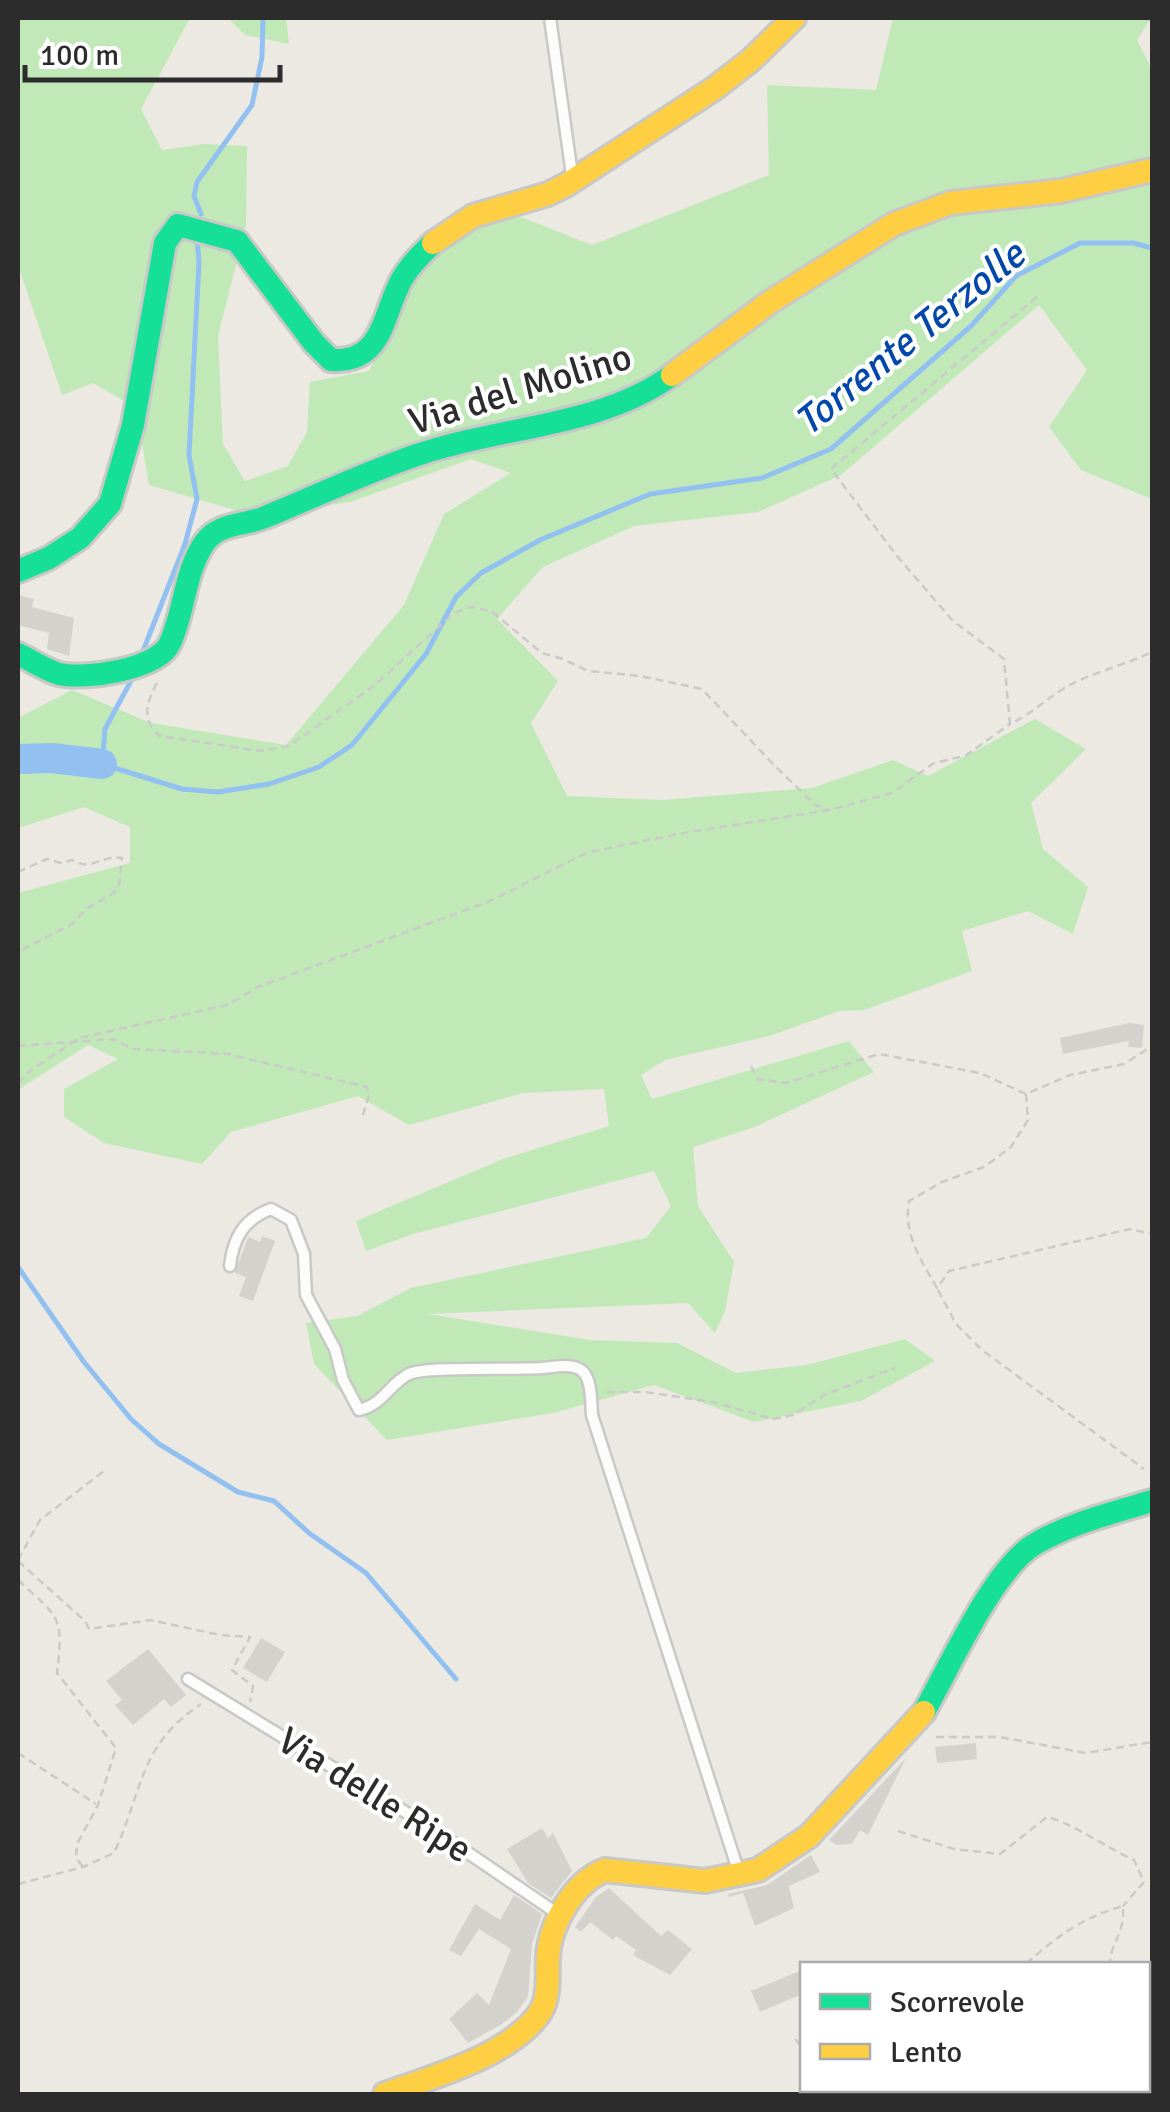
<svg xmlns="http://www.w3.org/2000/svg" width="1170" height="2112" font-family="Signika,sans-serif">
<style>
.green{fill:#c1e9b8}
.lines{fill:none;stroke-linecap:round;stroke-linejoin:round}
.stream{stroke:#91c0f1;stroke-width:5}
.river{stroke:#91c0f1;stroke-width:30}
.building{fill:#d4d2cd}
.lane-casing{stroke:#c8c8c7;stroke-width:15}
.fast-casing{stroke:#c8c8c7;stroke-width:28}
.slow-casing{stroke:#c8c8c7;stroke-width:28}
.path{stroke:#cacac9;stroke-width:2.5;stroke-dasharray:8 5;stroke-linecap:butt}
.lane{stroke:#fcfcfb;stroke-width:10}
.fast{stroke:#16e098;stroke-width:22}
.slow{stroke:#ffcf43;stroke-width:22}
.labels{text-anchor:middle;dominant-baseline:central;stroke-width:8;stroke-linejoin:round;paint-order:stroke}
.street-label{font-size:38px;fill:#2c2c2c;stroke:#fff}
.water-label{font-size:40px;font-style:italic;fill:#0347aa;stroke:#fff}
</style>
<rect width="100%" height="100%" fill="#ebe9e2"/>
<g class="green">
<polygon points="18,18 190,18 141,109 162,150 204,144 247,146 246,225 218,336 223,444 245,481 288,466 307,432 310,382 369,371 416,271 473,225 521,217 592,245 769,175 767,85 876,90 893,18 1151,18 1137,40 1152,70 1152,499 1081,470 1049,427 1087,370 1039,305 841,475 758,512 634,526 543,567 497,619 558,681 531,723 567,796 662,800 812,788 893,760 928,776 1035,719 1086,749 1031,803 1043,849 1088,887 1073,934 1028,911 962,931 972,971 864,1010 840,1011 769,1036 665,1060 641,1075 652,1099 849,1041 874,1072 752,1128 693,1147 698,1206 734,1262 725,1311 715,1333 688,1303 428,1314 590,1340 677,1343 736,1373 807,1365 905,1339 935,1361 861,1401 754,1422 654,1385 553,1413 387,1440 314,1364 306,1323 357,1316 411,1288 646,1238 671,1206 654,1171 413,1234 366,1251 356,1221 503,1159 609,1126 604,1089 523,1093 409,1125 358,1096 231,1132 202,1164 104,1143 64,1117 64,1089 118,1059 88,1045 18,1090 18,893 130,863 130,827 84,807 18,828 18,718 72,690 151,723 286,745 404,605 444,514 511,473 471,459 350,502 255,516 149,485 136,408 93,383 62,395 18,265"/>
<polygon points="228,18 286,18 289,44 245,35"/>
</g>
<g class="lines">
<g class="stream">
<polyline points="201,214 194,196 197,182 252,105 262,57 263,18"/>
<polyline points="143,651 185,544 197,499 189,455 199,262 197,238"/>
<polyline points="132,679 105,729 102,764 182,789 218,792 269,784 319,767 352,745 426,654 456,597 481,573 540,540 650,494 762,478 831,449 971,326 1016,276 1080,243 1133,243 1152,248"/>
<polyline points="18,1267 84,1362 131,1419 159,1444 238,1492 274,1501 309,1533 366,1573 456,1679"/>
</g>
<polyline class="river" points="18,759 52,758 102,764"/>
</g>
<g class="building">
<polygon points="18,595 34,599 32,607 74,618 69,656 47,649 49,633 18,625"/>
<polygon points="1129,1023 1144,1025 1142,1048 1128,1047 1129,1041 1063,1054 1060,1038"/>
<polygon points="262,1236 275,1241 253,1301 239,1296 246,1277 235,1273 248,1237 260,1242"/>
<polygon points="261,1638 285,1652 267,1682 243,1668"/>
<polygon points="148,1649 186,1695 171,1707 164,1699 133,1725 115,1705 122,1700 106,1681"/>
<polygon points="976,1743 977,1759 937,1763 935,1747"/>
<polygon points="906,1758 868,1835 860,1830 852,1844 837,1845 829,1840"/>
<polygon points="542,1828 548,1838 553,1833 572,1871 551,1898 528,1883 507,1849"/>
<polygon points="811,1855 820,1872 789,1886 794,1908 755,1926 743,1893 729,1897 728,1894 767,1885"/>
<polygon points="609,1888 661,1936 668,1930 692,1949 670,1975 633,1955 636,1950 616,1936 613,1940 590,1922 581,1932 575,1927 596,1897"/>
<polygon points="514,1895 542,1914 532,1944 528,1997 517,2012 502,2024 468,2043 449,2019 477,1993 489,2005 511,1949 479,1929 461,1956 449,1950 475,1904 500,1920"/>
<polygon points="802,1970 802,1994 760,2012 751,1991"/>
</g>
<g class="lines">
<defs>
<g id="lane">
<polyline points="550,18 572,175"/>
<path d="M230 1266C233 1238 244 1219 271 1209L291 1220 304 1254 306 1295 335 1349 343 1380 359 1410C383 1405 389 1384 409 1374 424 1366 517 1370 542 1368 554 1367 571 1363 581 1370 592 1377 591 1402 592 1415L739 1873"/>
<polyline points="188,1679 433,1829 558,1914"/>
</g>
<g id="fast">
<path d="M18 571 49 558 80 538 110 504 133 425 165 243 178 225 237 241 314 343 331 360C384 363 382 315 402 279 410 265 421 254 433 243"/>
<path d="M18 654C31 660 45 670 59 674 86 680 159 669 170 643 185 611 184 572 205 542 220 522 244 526 265 517 317 496 368 471 420 454 502 426 601 427 672 375"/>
<path d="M924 1712C949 1668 994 1568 1035 1544 1070 1523 1113 1513 1152 1501"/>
</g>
<g id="slow">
<polyline points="433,243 473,216 548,194 566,185 715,88 751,60 794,18"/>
<polyline points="672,375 770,302 894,224 950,203 1061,191 1152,170"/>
<path d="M385 2094C432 2077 513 2055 541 2011 550 1995 547 1975 548 1957 550 1924 573 1883 605 1870L705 1881 758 1870 809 1836 924 1712"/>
</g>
</defs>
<use href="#lane" class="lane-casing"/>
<use href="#fast" class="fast-casing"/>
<use href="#slow" class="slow-casing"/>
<g class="path">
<path d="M1037 297 831 469 897 556 953 621 1004 659 1010 724C1031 714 1044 701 1063 689 1087 674 1125 665 1152 652"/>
<path d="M157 683C146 703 141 720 160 736L260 751 289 746 375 685 454 613 471 607 491 611 542 653 563 659 588 671 640 676 702 689 775 766 815 805 828 809"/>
<path d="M18 872 47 859 61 863 72 860C90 872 104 854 122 858L119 886 112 894 86 909 72 924 18 952"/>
<polyline points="18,1046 112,1039 134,1049 228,1054 367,1087 369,1095 362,1118"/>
<polyline points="751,1066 757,1079 786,1083 879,1054 980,1073 1026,1094 1070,1075 1124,1064 1152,1046"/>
<polyline points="18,1083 30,1071 79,1038 227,1005 258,987 490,901 586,853 677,834 829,810 892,793 934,763 965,756 1010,724"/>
<path d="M1026 1094 1028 1120 1011 1147 984 1167 942 1182 909 1201C903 1234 921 1260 937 1288L949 1271 1130 1229 1152 1234"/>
<polyline points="938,1290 956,1324 982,1350 1144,1469"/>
<polyline points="607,1392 645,1392 713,1402 773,1419 793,1415 824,1395 895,1368"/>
<polyline points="18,1560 40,1520 104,1471"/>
<polyline points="18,1561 85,1621 89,1629 150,1620 220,1635 250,1637 232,1670 253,1686 250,1702"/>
<path d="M18 1580C59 1618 64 1615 57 1673L116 1748 98 1805 77 1844 76 1858 83 1867"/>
<polyline points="936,1737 1000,1737 1086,1753 1152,1742"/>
<polyline points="18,1753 96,1804"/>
<path d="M898 1831 954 1849 1000 1854 1047 1817C1072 1823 1107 1848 1134 1860L1144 1882 1123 1906"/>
<path d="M18 1884 83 1867 114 1853C143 1791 138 1746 201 1704"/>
<path d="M1026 1964C1056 1937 1083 1917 1123 1906 1125 1936 1110 1942 1110 1964"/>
<polyline points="795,2039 802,2047"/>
<polyline points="1100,2090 1100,2094"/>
</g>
<use href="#lane" class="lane"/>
<use href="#fast" class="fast"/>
<use href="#slow" class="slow"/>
</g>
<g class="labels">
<g class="street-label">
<text transform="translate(520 389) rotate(-17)">Via del Molino</text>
<text transform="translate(375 1795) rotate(32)">Via delle Ripe</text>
</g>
<g class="water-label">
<text transform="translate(910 338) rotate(-39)">Torrente Terzolle</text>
</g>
</g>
<rect width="1170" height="2112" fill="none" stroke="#2c2c2c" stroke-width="40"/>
<rect x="800" y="1962" width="350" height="130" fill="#ffffff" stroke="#ababab" stroke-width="2.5"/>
<rect x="820" y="1994" width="50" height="15" fill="#16e098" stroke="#ababab" stroke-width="2.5"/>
<text x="890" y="2012" font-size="30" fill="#2c2c2c">Scorrevole</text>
<rect x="820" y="2044" width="50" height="15" fill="#ffcf43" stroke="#ababab" stroke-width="2.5"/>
<text x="890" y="2062" font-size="30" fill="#2c2c2c">Lento</text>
<path d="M25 65v15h255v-15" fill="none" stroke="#2c2c2c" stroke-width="5"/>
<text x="40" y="65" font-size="30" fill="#2c2c2c" stroke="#ffffff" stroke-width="8" paint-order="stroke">100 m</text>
</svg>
